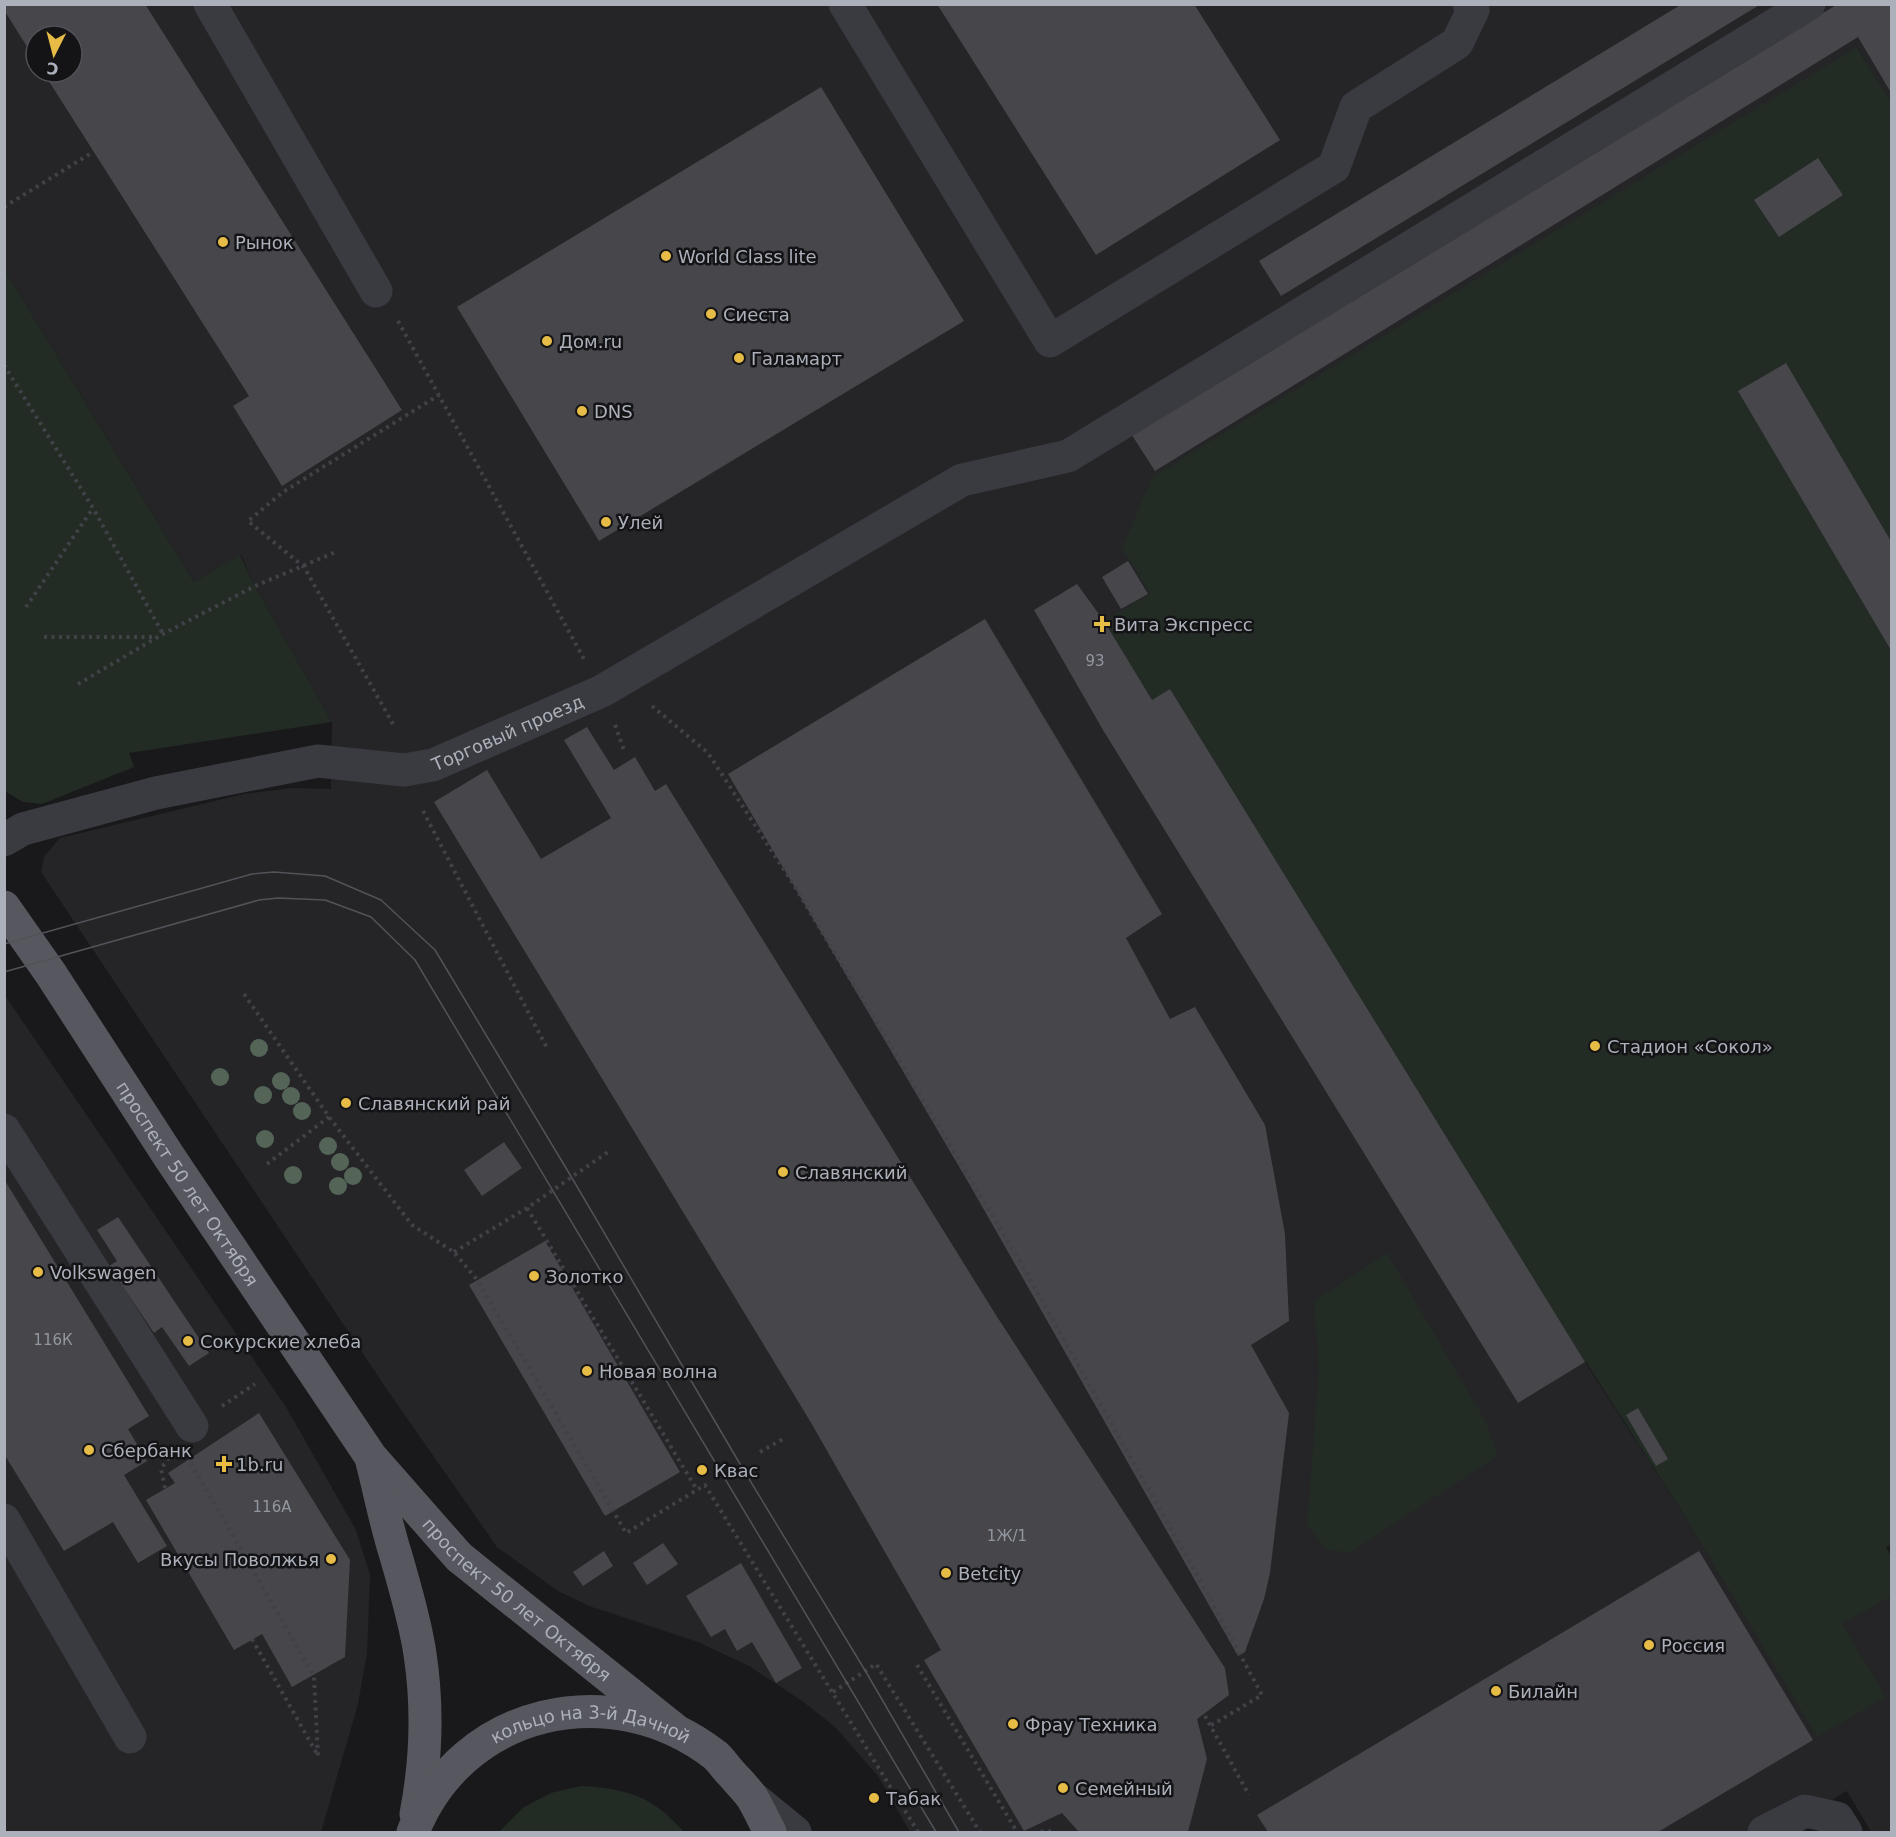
<svg xmlns="http://www.w3.org/2000/svg" width="1896" height="1837" font-family="'DejaVu Sans',sans-serif">
<style>
.built{fill:#252528;fill-rule:evenodd}
.green{fill:#232b25}
.building{fill:#46464b}
.lines{fill:none;stroke-linecap:round;stroke-linejoin:round}
.path{stroke:#404247;stroke-width:4;stroke-dasharray:3 4.5;stroke-linecap:butt}
.minor{stroke:#3a3b40;stroke-width:33}
.major{stroke:#57585f;stroke-width:33}
.tram{stroke:#515359;stroke-width:1.5}
.tree{fill:#546558}
.poi-dot{fill:#e6bb46;stroke:#141416;stroke-width:2}
.labels{text-anchor:middle;dominant-baseline:central;stroke-width:5;stroke-linejoin:round;paint-order:stroke}
.number-label{font-size:15px;fill:#92969e}
.poi-label{font-size:18px;fill:#acb0ba;stroke:#141416;text-anchor:start}
.street-label{font-size:18px;fill:#acb0ba;stroke:#141416}
</style>
<rect width="100%" height="100%" fill="#19191b"/>
<g class="built">
<path d="M5 5H1891V104L1858 48 1151 594 1519 1402 1585 1362 1691 1526 1842 1624 1891 1596V1832H1871L1847 1791 1776 1832H910L878 1776 835 1727 802 1701 749 1666 698 1642 589 1606 558 1591 497 1547 390 1394 41 872 44 857 60 838 244 794 292 788 331 789 332 722 255 586 241 555 194 582 5 270ZM36 36H72V72H36Z"/>
<polygon points="4,994 286,1407 356,1530 370,1575 367,1653 358,1704 321,1832 5,1832"/>
</g>
<g class="green">
<polygon points="1857,47 1892,104 1892,1544 1886,1547 1891,1556 1892,1596 1842,1624 1886,1697 1817,1737 1691,1526 1586,1362 1518,1403 1103,730 1034,610 1077,584 1104,621 1150,594 1122,548 1152,477"/>
<polygon points="5,270 194,582 240,555 255,586 332,722 129,753 134,767 42,804 23,802 6,792 4,789"/>
<polygon points="1387,1253 1486,1422 1498,1456 1349,1553 1326,1549 1307,1525 1319,1369 1314,1301"/>
<path d="M581 1786C629 1789 652 1796 684 1832H499L524 1807 551 1793Z"/>
</g>
<g class="building">
<polygon points="4,4 145,4 402,410 282,486 233,406 249,396 43,72 72,72 72,36 36,36 36,61 4,10"/>
<polygon points="937,4 1194,4 1280,140 1096,255"/>
<polygon points="1682,4 1761,4 1281,296 1259,261"/>
<polygon points="1838,4 1892,4 1892,90 1890,91 1858,37 1155,471 1128,429"/>
<polygon points="821,87 964,321 599,541 457,307"/>
<polygon points="1818,158 1843,195 1779,237 1754,200"/>
<polygon points="1786,363 1892,543 1892,652 1738,391"/>
<polygon points="1128,561 1148,594 1121,609 1102,577"/>
<polygon points="1077,584 1104,621 1152,700 1170,689 1585,1362 1518,1403 1103,730 1034,610"/>
<polygon points="985,619 1162,914 1126,938 1170,1019 1195,1007 1265,1125 1285,1234 1289,1321 1251,1345 1289,1413 1270,1573 1264,1599 1245,1652 1238,1656 971,1187 728,774"/>
<polygon points="587,727 614,770 635,757 655,791 666,784 994,1312 1225,1668 1229,1695 1197,1719 1207,1759 1188,1832 1079,1832 1062,1813 1024,1831 924,1660 941,1650 810,1421 434,802 487,770 541,859 611,818 564,740"/>
<polygon points="504,1142 522,1168 482,1196 464,1170"/>
<polygon points="4,1179 149,1416 128,1429 147,1461 124,1475 167,1546 138,1563 113,1522 64,1551 4,1454"/>
<polygon points="118,1217 209,1353 189,1366 162,1327 154,1333 109,1266 117,1261 97,1230"/>
<polygon points="545,1241 680,1472 605,1516 469,1285"/>
<polygon points="1638,1408 1668,1459 1656,1466 1626,1415"/>
<polygon points="259,1413 350,1560 345,1657 292,1687 262,1634 234,1650 146,1500 175,1483 168,1473"/>
<polygon points="663,1543 678,1564 647,1585 633,1563"/>
<polygon points="604,1551 613,1566 583,1586 573,1572"/>
<polygon points="1699,1551 1813,1740 1658,1832 1268,1832 1257,1815"/>
<polygon points="741,1563 802,1668 776,1683 752,1642 737,1651 725,1629 711,1637 686,1596"/>
</g>
<g class="lines">
<g class="path">
<polyline points="4,207 93,152"/>
<polyline points="398,321 584,659"/>
<polyline points="4,365 93,508 163,634"/>
<polyline points="26,607 93,508"/>
<polyline points="44,637 157,637"/>
<polyline points="78,684 163,634 255,586 338,551"/>
<polyline points="652,706 708,753 792,882 1022,1265 1203,1586 1262,1695 1210,1726"/>
<polyline points="393,724 304,567 248,521 283,492 439,395"/>
<polyline points="615,725 625,753"/>
<polyline points="423,811 547,1048"/>
<polyline points="244,994 329,1117 412,1225 454,1252 478,1281 626,1533 705,1485 918,1832"/>
<polyline points="267,1164 329,1117"/>
<polyline points="527,1208 697,1490"/>
<polyline points="454,1252 527,1208 611,1150"/>
<polyline points="222,1406 255,1384"/>
<polyline points="760,1452 783,1439"/>
<polyline points="191,1463 314,1676 318,1757"/>
<polyline points="165,1488 161,1469 170,1456"/>
<polyline points="252,1639 317,1754"/>
<polyline points="917,1665 1017,1832"/>
<polyline points="833,1692 876,1664 980,1832"/>
<polyline points="1205,1716 1249,1795"/>
<polyline points="1041,1832 1048,1830 1050,1832"/>
</g>
<g class="minor">
<polyline points="210,4 376,291"/>
<polyline points="845,4 1050,341 1334,167 1356,107 1457,43 1473,10 1469,4"/>
<path id="s1" d="M4 840 23 829 156 793 318 761 404 770 433 765 602 691 962 480 1068 456 1809 4"/>
<polyline points="4,1130 192,1426"/>
<polyline points="4,1520 130,1737"/>
<polyline points="751,1796 795,1832"/>
<polyline points="1764,1832 1805,1811 1837,1818 1846,1832"/>
</g>
<g class="major">
<path id="s2" d="M4 907 51 974 170 1158 371 1457 459 1557 674 1729"/>
<path d="M372 1462C380 1493 386 1525 396 1556 405 1588 415 1620 420 1654 428 1707 426 1762 416 1814"/>
<path id="s3" d="M413 1832C462 1708 612 1675 715 1755 721 1760 725 1767 730 1772 737 1780 745 1788 751 1796 758 1807 764 1821 770 1832"/>
</g>
<g class="tram">
<polyline points="4,944 252,874 274,872 325,876 381,900 435,950 572,1178 740,1464 866,1672 959,1832"/>
<polyline points="4,972 259,900 278,898 325,900 371,917 415,960 936,1832"/>
</g>
</g>
<g class="tree">
<circle cx="259" cy="1048" r="9"/>
<circle cx="220" cy="1077" r="9"/>
<circle cx="281" cy="1081" r="9"/>
<circle cx="263" cy="1095" r="9"/>
<circle cx="291" cy="1096" r="9"/>
<circle cx="302" cy="1111" r="9"/>
<circle cx="265" cy="1139" r="9"/>
<circle cx="328" cy="1146" r="9"/>
<circle cx="340" cy="1162" r="9"/>
<circle cx="293" cy="1175" r="9"/>
<circle cx="353" cy="1176" r="9"/>
<circle cx="338" cy="1186" r="9"/>
</g>
<g class="poi-dot">
<circle cx="223" cy="242" r="6"/>
<circle cx="666" cy="256" r="6"/>
<circle cx="711" cy="314" r="6"/>
<circle cx="547" cy="341" r="6"/>
<circle cx="739" cy="358" r="6"/>
<circle cx="582" cy="411" r="6"/>
<circle cx="606" cy="522" r="6"/>
<path d="M1099 615h6v6h6v6h-6v6h-6v-6h-6v-6h6z"/>
<circle cx="1595" cy="1046" r="6"/>
<circle cx="346" cy="1103" r="6"/>
<circle cx="783" cy="1172" r="6"/>
<circle cx="38" cy="1272" r="6"/>
<circle cx="534" cy="1276" r="6"/>
<circle cx="188" cy="1341" r="6"/>
<circle cx="587" cy="1371" r="6"/>
<circle cx="89" cy="1450" r="6"/>
<path d="M221 1455h6v6h6v6h-6v6h-6v-6h-6v-6h6z"/>
<circle cx="702" cy="1470" r="6"/>
<circle cx="331" cy="1559" r="6"/>
<circle cx="946" cy="1573" r="6"/>
<circle cx="1649" cy="1645" r="6"/>
<circle cx="1496" cy="1691" r="6"/>
<circle cx="1013" cy="1724" r="6"/>
<circle cx="1063" cy="1788" r="6"/>
<circle cx="874" cy="1798" r="6"/>
</g>
<g class="labels">
<g class="number-label">
<text x="1095" y="661">93</text>
<text x="53" y="1340">116К</text>
<text x="272" y="1507">116А</text>
<text x="1007" y="1536">1Ж/1</text>
</g>
<g class="poi-label">
<text x="235" y="242">Рынок</text>
<text x="678" y="256">World Class lite</text>
<text x="723" y="314">Сиеста</text>
<text x="559" y="341">Дом.ru</text>
<text x="751" y="358">Галамарт</text>
<text x="594" y="411">DNS</text>
<text x="618" y="522">Улей</text>
<text x="1114" y="624">Вита Экспресс</text>
<text x="1607" y="1046">Стадион «Сокол»</text>
<text x="358" y="1103">Славянский рай</text>
<text x="795" y="1172">Славянский</text>
<text x="50" y="1272">Volkswagen</text>
<text x="546" y="1276">Золотко</text>
<text x="200" y="1341">Сокурские хлеба</text>
<text x="599" y="1371">Новая волна</text>
<text x="101" y="1450">Сбербанк</text>
<text x="236" y="1464">1b.ru</text>
<text x="714" y="1470">Квас</text>
<text x="319" y="1559" text-anchor="end">Вкусы Поволжья</text>
<text x="958" y="1573">Betcity</text>
<text x="1661" y="1645">Россия</text>
<text x="1508" y="1691">Билайн</text>
<text x="1025" y="1724">Фрау Техника</text>
<text x="1075" y="1788">Семейный</text>
<text x="886" y="1798">Табак</text>
</g>
<g class="street-label">
<text stroke="none"><textPath href="#s1" startOffset="522">Торговый проезд</textPath></text>
<text stroke="none"><textPath href="#s2" startOffset="332">проспект 50 лет Октября</textPath></text>
<text stroke="none"><textPath href="#s2" startOffset="866">проспект 50 лет Октября</textPath></text>
<text stroke="none"><textPath href="#s3" startOffset="228">кольцо на 3-й Дачной</textPath></text>
</g>
</g>
<rect width="1896" height="1837" fill="none" stroke="#acb0ba" stroke-width="12"/>
<g transform="translate(54 54) rotate(186)"><circle r="28" fill="#141416" stroke="#515258" stroke-width="1.5"/>
<path d="M0-4.5L10 22L0 15L-10 22Z" fill="#e6bb46"/>
<text y="-9" font-size="16" font-weight="bold" text-anchor="middle" fill="#acb0ba">С</text>
</g>
</svg>
